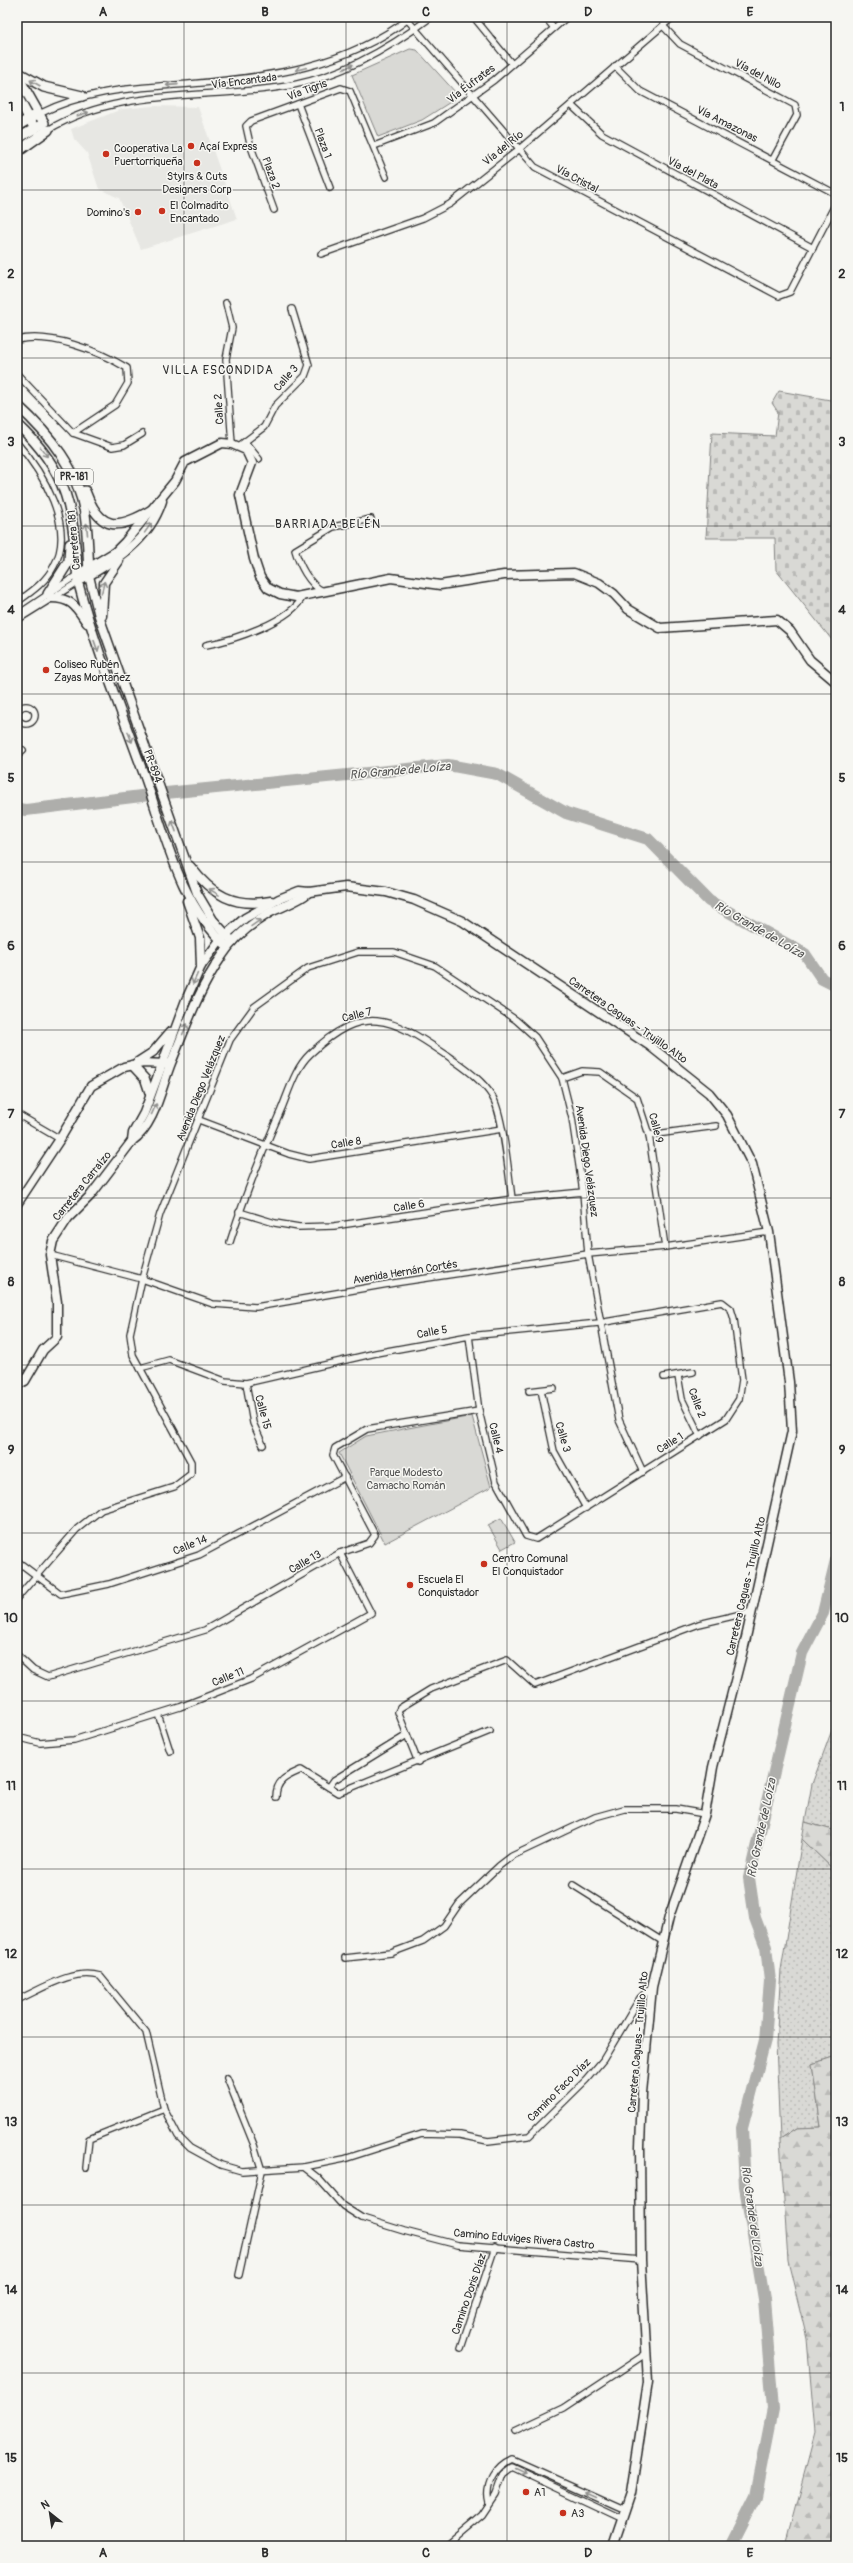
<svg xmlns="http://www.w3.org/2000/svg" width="853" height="2563" font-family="Pangolin,sans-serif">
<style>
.built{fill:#e7e7e3}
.grass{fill:url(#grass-dots);stroke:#828280}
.forest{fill:url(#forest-firs);stroke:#828280}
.cemetery{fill:url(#cemetery-stones);stroke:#828280}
.park{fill:#d9d9d5;stroke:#828280}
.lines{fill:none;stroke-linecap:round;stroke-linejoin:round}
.river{stroke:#aeaeab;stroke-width:12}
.street-casing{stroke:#2b2b2b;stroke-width:8}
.secondary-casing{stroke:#2b2b2b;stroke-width:11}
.primary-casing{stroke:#2b2b2b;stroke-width:12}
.street{stroke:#f6f6f2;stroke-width:5.5}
.secondary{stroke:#f6f6f2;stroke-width:8}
.primary{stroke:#f6f6f2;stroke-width:9}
.oneway{stroke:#90908e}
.grid{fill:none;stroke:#2b2b2b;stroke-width:1;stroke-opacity:0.55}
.poi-dot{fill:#c8321e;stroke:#f6f6f2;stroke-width:1.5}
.labels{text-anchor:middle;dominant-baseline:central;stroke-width:3;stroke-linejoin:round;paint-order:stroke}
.shield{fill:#f6f6f2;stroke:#686867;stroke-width:1}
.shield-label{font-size:10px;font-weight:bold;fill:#2b2b2b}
.street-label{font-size:11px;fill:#2b2b2b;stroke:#f6f6f2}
.poi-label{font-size:11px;fill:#2b2b2b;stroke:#f6f6f2;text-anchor:start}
.park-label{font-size:11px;fill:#565656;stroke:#f6f6f2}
.neighbourhood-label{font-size:12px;letter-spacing:1px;fill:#2b2b2b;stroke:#f6f6f2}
.water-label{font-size:12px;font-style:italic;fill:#525251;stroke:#f6f6f2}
.neatline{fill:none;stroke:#2b2b2b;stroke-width:1.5}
.grid-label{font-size:13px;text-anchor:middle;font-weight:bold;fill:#2b2b2b}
</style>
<defs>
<pattern id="grass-dots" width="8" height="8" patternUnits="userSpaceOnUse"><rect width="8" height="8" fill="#d9d9d5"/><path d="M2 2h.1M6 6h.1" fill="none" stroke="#babab7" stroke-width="1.8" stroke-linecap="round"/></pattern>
<pattern id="forest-firs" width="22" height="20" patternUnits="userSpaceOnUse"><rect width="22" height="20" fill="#d9d9d5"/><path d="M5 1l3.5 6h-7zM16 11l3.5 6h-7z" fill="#babab7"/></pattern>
<pattern id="cemetery-stones" width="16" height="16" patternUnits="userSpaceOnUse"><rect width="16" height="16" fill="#d9d9d5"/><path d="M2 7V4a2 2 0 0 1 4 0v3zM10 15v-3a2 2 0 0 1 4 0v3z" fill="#babab7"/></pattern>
</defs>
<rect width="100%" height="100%" fill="#f6f6f2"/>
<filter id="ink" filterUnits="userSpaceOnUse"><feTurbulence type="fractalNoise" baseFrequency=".025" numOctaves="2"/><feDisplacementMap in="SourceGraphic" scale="8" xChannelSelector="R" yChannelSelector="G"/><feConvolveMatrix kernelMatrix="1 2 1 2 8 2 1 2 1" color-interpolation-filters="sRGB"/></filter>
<g filter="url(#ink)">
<polygon class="built" points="153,106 198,107 237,219 141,249 119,198 99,189 87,153 74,139 71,129 122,109"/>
<g class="grass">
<polygon points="836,1719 836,1831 805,1822 812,1784"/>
<polygon points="802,1839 836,1872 836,2056 812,2064 821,2127 797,2128 780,2139 776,2044 781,1970"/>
</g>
<g class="forest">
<polygon points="805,1822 836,1831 836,1872 802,1839"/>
<polygon points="836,2056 836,2546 785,2546 815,2433 807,2339 788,2261 780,2139 797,2128 821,2127 812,2064"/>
</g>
<polygon class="cemetery" points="779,391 836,401 836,645 776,570 775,538 706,538 712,433 775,436 778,412 772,403"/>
<g class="park">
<polygon points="410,49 417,50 457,94 455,99 422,120 378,137 352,75"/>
<polygon points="472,1416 491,1487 385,1543 339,1453 366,1436"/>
<polygon points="501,1518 515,1542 502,1549 488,1525"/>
</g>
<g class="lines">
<g class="river">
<polyline points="17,809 26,810 166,793 448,765 497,774 566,813 648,839 709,901 805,954 822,979 836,986"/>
<polyline points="731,2546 756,2496 773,2409 764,2299 745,2187 742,2128 765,2040 770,1981 766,1947 755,1918 749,1878 802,1653 823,1613 836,1560"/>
</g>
<defs>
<g id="street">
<polyline points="405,17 535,167 779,296 790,292 836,203"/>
<polyline points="545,17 554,28"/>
<polyline points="476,20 512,64"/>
<polyline points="663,26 680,44 795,105 797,115 773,159"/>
<polyline points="615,66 640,91 836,194"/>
<polyline points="298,104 330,188"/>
<polyline points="571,105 602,134 813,248"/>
<path d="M39 114C89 89 134 88 189 84 269 77 345 68 411 17"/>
<path d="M48 130C120 86 214 100 293 85 344 75 390 48 431 17"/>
<polyline points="374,146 434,123 494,80 567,17"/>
<polyline points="274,210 250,144 246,126 251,121 341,88 350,91 386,177"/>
<polyline points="321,254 423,218 450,204 518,150 673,17"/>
<polyline points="226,303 232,328 226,359 232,444"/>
<path d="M17 340C50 332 99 351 127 368L128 383 115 405 73 433"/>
<polyline points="17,374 73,433 112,447 124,445 142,434"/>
<polyline points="245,442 259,459"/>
<path d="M17 443C42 471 76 528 54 566 46 582 31 592 17 602"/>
<polyline points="239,446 264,427 275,406 305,376 309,365 292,309"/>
<path d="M323 591C309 585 299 564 295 550L333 527 371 519"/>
<polyline points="17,615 77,575"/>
<polyline points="17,620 78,582"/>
<path d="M206 645C233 640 292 621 303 596"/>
<circle cx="26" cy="715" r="9"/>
<polyline points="17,755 23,750"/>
<polyline points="562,1078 582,1071 600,1072 637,1098 649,1135 665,1247"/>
<polyline points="17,1114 60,1139"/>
<polyline points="199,1120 289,1154 309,1159 502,1129"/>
<polyline points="649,1135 716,1126"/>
<polyline points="239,1212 275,1223 299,1227 334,1226 512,1199 583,1192"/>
<path d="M230 1242C244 1197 262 1153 281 1110 289 1091 295 1068 310 1054 363 1003 391 1017 445 1054 461 1066 481 1078 492 1096 503 1113 509 1176 512 1199"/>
<polyline points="50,1255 142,1279 213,1304 256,1307 394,1283 588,1254 665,1247 769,1232"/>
<polyline points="140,1368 169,1360 225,1381 246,1383 376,1353 469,1336 599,1323 722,1302 731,1309 734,1319 742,1380 739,1399 726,1419 536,1539 526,1536 496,1482 479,1411 469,1336"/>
<polyline points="678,1376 682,1399 700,1436"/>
<polyline points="664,1377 693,1372"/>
<polyline points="246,1383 253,1423 263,1445"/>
<polyline points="541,1390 554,1451 586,1508"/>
<polyline points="529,1391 554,1388"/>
<polyline points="17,1561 61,1594 109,1584 199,1555 345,1477"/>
<polyline points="17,1598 77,1529 101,1510 174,1487 191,1474 191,1462 133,1355 130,1334 142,1279 160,1214 230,1040 254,1007 308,968 358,952 394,952 435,966 516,1020 535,1037 562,1078 572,1118 583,1192 588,1254 619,1420 643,1472"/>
<polyline points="17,1655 33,1670 48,1677 205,1630 340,1553 369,1543 375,1535 333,1455 335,1448 367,1429 479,1411"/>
<polyline points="158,1714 170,1751"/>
<polyline points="17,1737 40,1743 74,1740 180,1707 251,1679 371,1613 340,1553"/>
<polyline points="418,1762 398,1712 400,1708 431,1689 507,1660 535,1685 699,1624 750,1612"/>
<polyline points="329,1787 334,1780 407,1735"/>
<path d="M276 1797C276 1780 287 1776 301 1770L338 1793 490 1731"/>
<polyline points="573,1885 662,1941"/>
<polyline points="345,1958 391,1953 423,1941 444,1926 459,1904 499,1866 512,1856 595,1817 624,1809 676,1809 705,1814"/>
<path d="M17 2000C42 1989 73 1968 100 1976L146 2032 164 2109 178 2136 190 2148 221 2165 242 2171 304 2167 318 2178 343 2206 362 2218 404 2231 458 2245 641 2260"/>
<polyline points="227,2078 254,2145 262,2171 239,2275"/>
<polyline points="304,2167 344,2159 422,2134 460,2135 488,2141 529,2136 586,2080 603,2060 640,1998 652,1987"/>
<polyline points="86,2168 89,2139 164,2109"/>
<polyline points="461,2348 495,2247"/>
<polyline points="515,2431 564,2408 647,2353"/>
<path d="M489 2502C484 2484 496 2466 512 2459L626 2510"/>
<polyline points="445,2546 482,2515 496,2494 503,2474 512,2467 623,2519"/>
</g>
<g id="secondary">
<path d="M162 501C149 542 113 562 78 582 95 647 120 708 143 772 165 832 178 903 228 947"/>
<polyline points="77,575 115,552 125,542 175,481 185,462 222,443 232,444 246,450 252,463 240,495 254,559 260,577 268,588 280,594 296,597 391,578 440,585 504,575 574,573 599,583 614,594 628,609 660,628 777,620 790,631 810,660 836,682"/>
<polyline points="89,576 99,616 197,893 213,920 233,942"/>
<path d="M51 598C72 598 76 607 87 623"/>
<polyline points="102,616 104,583 119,561"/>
<path d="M190 866C212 895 234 908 271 901"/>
<polyline points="187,901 200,938 201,966"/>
<polyline points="136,1063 153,1052 170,1032"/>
<polyline points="132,1065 145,1079 150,1094"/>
<path d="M132 1141C155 1125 161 1088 171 1063 186 1027 199 988 222 956 233 938 251 924 269 913 282 906 298 902 309 892"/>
<polyline points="17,1204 60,1139 91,1086 124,1067 143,1063 165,1064"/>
<polyline points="17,1385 25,1381 43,1350 57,1337 57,1302 50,1255 53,1241 68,1218 91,1195 132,1141 133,1133 144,1113 186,1000 201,966 220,940 245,918 279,899 299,891 309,892 346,887 386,892 414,900 462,921 650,1046 709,1093 727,1115 752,1164 769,1232 789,1382 792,1431 745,1642 713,1767 705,1814 669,1917 652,1987 642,2093 640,2147 641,2260 648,2382 631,2493 613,2546"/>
</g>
<g id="primary">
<polyline points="17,72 44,87 82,96"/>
<polyline points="17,75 44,123 17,139"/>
<polyline points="17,96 35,129"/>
<polyline points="17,126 34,116"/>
<polyline points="17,152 48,130"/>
<path d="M17 405C50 435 78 469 85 514 88 535 88 555 89 576"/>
<path d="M17 424C71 473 73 514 78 582"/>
<path d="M85 491C100 532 118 530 152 510"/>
<polyline points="48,594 69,561 70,544"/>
</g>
</defs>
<use href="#street" class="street-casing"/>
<use href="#secondary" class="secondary-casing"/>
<use href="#primary" class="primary-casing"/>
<use href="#street" class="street"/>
<use href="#secondary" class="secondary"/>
<use href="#primary" class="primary"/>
</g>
<defs><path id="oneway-shaft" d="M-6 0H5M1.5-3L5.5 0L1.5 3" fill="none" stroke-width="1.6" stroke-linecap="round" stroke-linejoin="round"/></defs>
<g class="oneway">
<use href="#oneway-shaft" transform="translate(348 67) rotate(-27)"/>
<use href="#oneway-shaft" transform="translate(301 69) rotate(166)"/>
<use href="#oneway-shaft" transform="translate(35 83) rotate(-150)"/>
<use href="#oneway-shaft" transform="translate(172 85) rotate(176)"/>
<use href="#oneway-shaft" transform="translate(83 114) rotate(-18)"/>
<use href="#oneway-shaft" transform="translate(44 452) rotate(54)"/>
<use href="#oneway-shaft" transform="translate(148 528) rotate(-55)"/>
<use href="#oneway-shaft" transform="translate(87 529) rotate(-95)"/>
<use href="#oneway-shaft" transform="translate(103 587) rotate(-76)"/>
<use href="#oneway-shaft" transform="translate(96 646) rotate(70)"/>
<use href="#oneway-shaft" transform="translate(130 737) rotate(69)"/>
<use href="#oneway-shaft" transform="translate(174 826) rotate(-110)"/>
<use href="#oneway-shaft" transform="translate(214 892) rotate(-148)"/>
<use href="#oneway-shaft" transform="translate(256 923) rotate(-35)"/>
<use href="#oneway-shaft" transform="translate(195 979) rotate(114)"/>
<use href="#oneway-shaft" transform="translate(185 1029) rotate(-67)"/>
<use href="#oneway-shaft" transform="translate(154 1109) rotate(-66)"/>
<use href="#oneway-shaft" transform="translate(521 2471) rotate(25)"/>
<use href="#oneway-shaft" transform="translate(590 2494) rotate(-156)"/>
</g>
</g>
<path class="grid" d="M184 17V2546M346 17V2546M507 17V2546M669 17V2546M17 190H836M17 358H836M17 526H836M17 694H836M17 862H836M17 1030H836M17 1198H836M17 1365H836M17 1533H836M17 1701H836M17 1869H836M17 2037H836M17 2205H836M17 2373H836"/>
<g class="poi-dot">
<circle cx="191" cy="146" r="4"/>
<circle cx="106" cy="154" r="4"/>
<circle cx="197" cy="163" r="4"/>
<circle cx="162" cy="211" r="4"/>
<circle cx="138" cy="212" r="4"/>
<circle cx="46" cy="670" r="4"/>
<circle cx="484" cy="1564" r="4"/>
<circle cx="410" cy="1585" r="4"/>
<circle cx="526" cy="2492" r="4"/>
<circle cx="563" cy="2513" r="4"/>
</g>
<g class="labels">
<rect class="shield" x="55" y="469" width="38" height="16" rx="3"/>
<g class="shield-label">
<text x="74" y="477">PR-181</text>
</g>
<g class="street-label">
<text transform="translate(758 74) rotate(28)">Vía del Nilo</text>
<text transform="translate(244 81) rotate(-7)">Vía Encantada</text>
<text transform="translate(471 84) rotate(-37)">Vía Éufrates</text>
<text transform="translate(307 90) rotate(-20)">Vía Tigris</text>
<text transform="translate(727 124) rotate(27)">Vía Amazonas</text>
<text transform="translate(323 143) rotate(70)">Plaza 1</text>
<text transform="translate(503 148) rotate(-39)">Vía del Río</text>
<text transform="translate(271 173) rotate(70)">Plaza 2</text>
<text transform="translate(693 173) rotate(28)">Vía del Plata</text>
<text transform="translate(577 179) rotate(28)">Vía Cristal</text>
<text transform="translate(286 378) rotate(-49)">Calle 3</text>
<text transform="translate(219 409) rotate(-94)">Calle 2</text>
<text transform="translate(74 540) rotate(-95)">Carretera 181</text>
<text transform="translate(153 766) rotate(70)">PR-894</text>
<text transform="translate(357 1015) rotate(-14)">Calle 7</text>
<text transform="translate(628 1020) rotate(35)">Carretera Caguas - Trujillo Alto</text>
<text transform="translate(201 1088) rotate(-68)">Avenida Diego Velázquez</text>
<text transform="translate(656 1128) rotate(75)">Calle 9</text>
<text transform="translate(346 1143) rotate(-9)">Calle 8</text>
<text transform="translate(587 1161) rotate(82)">Avenida Diego Velázquez</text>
<text transform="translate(82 1186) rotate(-51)">Carretera Carraízo</text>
<text transform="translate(409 1206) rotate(-9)">Calle 6</text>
<text transform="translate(405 1272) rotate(-9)">Avenida Hernán Cortés</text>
<text transform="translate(432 1332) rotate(-10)">Calle 5</text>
<text transform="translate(697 1403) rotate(69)">Calle 2</text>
<text transform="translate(263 1412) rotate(75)">Calle 15</text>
<text transform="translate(563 1437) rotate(74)">Calle 3</text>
<text transform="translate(496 1438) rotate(77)">Calle 4</text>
<text transform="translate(670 1443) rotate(-32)">Calle 1</text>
<text transform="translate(190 1545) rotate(-22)">Calle 14</text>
<text transform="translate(305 1562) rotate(-30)">Calle 13</text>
<text transform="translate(746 1586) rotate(-77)">Carretera Caguas - Trujillo Alto</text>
<text transform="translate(228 1677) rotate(-22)">Calle 11</text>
<text transform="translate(638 2042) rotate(-85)">Carretera Caguas - Trujillo Alto</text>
<text transform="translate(559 2090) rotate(-45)">Camino Faco Díaz</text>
<text transform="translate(524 2239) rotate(5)">Camino Eduviges Rivera Castro</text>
<text transform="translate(469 2294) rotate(-71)">Camino Doris Díaz</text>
</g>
<g class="poi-label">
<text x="199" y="146">Açaí Express</text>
<text x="114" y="148">Cooperativa La<tspan x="114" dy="13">Puertorriqueña</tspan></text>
<text x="197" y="176" text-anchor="middle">Stylrs &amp; Cuts<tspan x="197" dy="13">Designers Corp</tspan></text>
<text x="170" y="205">El Colmadito<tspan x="170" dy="13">Encantado</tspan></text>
<text x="130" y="212" text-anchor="end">Domino's</text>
<text x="54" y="664">Coliseo Rubén<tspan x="54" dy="13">Zayas Montañez</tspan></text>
<text x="492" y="1558">Centro Comunal<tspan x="492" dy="13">El Conquistador</tspan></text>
<text x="418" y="1579">Escuela El<tspan x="418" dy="13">Conquistador</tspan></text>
<text x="534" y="2492">A1</text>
<text x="571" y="2513">A3</text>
</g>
<g class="park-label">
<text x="406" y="1472">Parque Modesto<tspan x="406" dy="13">Camacho Román</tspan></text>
</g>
<g class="neighbourhood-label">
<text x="218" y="370">VILLA ESCONDIDA</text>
<text x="328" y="524">BARRIADA BELÉN</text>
</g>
<g class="water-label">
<text transform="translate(400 771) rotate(-5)">Río Grande de Loíza</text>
<text transform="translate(759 930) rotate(30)">Río Grande de Loíza</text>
<text transform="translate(762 1828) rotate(-78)">Río Grande de Loíza</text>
<text transform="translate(752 2216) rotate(82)">Río Grande de Loíza</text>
</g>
</g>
<rect width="853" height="2563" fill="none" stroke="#f6f6f2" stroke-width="44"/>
<g transform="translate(50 2513) rotate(330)" stroke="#f6f6f2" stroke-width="3" paint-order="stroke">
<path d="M0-3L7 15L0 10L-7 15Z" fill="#2b2b2b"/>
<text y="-6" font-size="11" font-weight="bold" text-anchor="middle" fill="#2b2b2b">N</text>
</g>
<rect x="22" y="22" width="809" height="2519" class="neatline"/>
<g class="grid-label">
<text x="103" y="16">A</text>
<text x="265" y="16">B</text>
<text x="426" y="16">C</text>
<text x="588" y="16">D</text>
<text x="750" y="16">E</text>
<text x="11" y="111">1</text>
<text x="842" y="111">1</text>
<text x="11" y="278">2</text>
<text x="842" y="278">2</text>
<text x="11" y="446">3</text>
<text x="842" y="446">3</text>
<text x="11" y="614">4</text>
<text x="842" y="614">4</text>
<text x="11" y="782">5</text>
<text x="842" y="782">5</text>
<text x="11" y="950">6</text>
<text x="842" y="950">6</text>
<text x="11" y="1118">7</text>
<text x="842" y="1118">7</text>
<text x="11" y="1286">8</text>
<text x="842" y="1286">8</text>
<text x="11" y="1454">9</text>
<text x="842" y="1454">9</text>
<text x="11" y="1622">10</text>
<text x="842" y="1622">10</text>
<text x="11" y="1790">11</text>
<text x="842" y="1790">11</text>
<text x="11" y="1958">12</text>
<text x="842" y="1958">12</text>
<text x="11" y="2126">13</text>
<text x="842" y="2126">13</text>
<text x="11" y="2294">14</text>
<text x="842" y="2294">14</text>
<text x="11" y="2462">15</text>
<text x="842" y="2462">15</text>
<text x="103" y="2557">A</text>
<text x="265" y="2557">B</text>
<text x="426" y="2557">C</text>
<text x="588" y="2557">D</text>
<text x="750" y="2557">E</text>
</g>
</svg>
